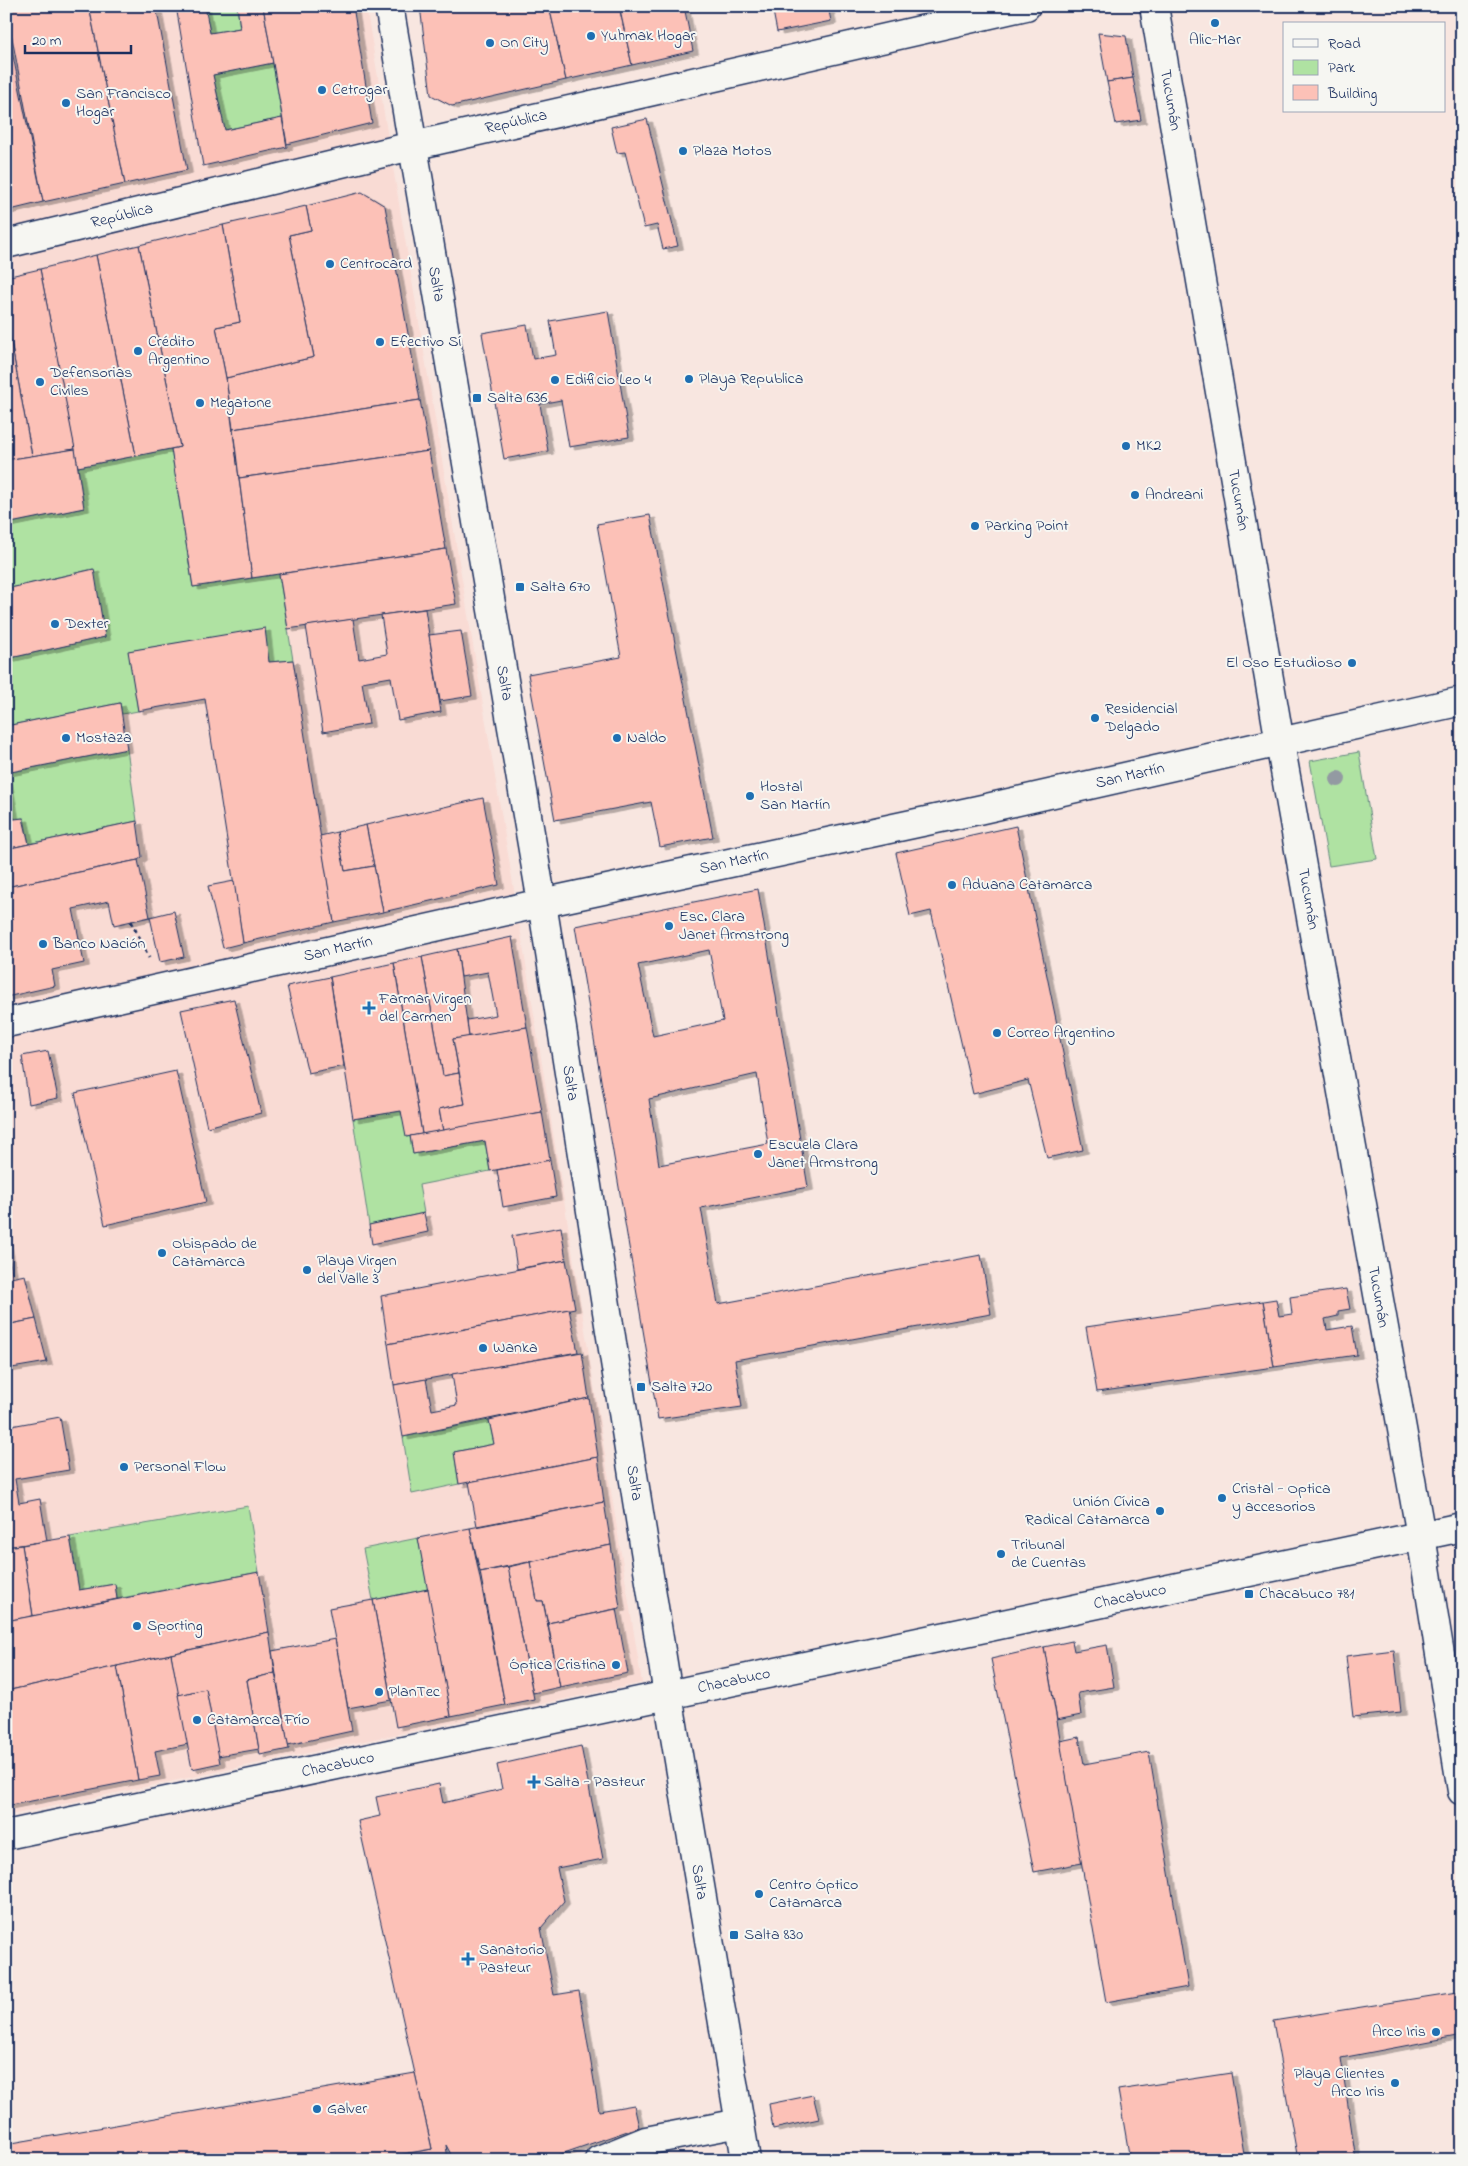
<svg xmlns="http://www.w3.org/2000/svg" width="1468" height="2166" font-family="'Indie Flower',sans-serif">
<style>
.built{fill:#f9dbd4}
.green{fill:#afe2a2;stroke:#658880}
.building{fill:#fcc1b7;stroke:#1b2f5e;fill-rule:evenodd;filter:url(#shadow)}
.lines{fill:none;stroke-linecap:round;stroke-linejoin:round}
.minor-casing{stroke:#1b2f5e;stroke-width:31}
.path{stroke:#1b2f5e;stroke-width:3;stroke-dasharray:4 4;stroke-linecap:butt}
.minor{stroke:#f6f6f2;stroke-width:28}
.tree{fill:#939aa2}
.poi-dot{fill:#1f6fb2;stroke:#f6f6f2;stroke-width:2}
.labels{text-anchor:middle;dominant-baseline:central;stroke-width:4;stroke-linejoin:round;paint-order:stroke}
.poi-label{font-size:16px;fill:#1b2f5e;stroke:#f6f6f2;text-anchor:start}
.street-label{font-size:16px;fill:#1b2f5e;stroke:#f6f6f2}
</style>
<defs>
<filter id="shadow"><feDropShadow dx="5.5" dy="3" stdDeviation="0" flood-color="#0004"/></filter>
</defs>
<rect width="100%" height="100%" fill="#f8e6e0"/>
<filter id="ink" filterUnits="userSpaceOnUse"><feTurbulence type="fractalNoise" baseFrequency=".02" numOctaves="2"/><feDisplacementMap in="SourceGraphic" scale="10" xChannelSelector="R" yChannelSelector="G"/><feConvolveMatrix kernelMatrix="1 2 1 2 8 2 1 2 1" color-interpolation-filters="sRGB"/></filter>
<g filter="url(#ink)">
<polygon class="built" points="6,6 366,6 512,878 642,1683 6,1816"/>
<g class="green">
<polygon points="205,6 237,6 240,28 210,33"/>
<polygon points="273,63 282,118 225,130 213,75"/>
<polygon points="171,449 193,587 279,574 293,660 269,662 264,629 129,651 138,711 122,714 120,703 6,726 6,659 105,637 93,569 6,589 6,524 84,508 78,467"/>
<polygon points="127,749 137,821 29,844 24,818 14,819 6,773"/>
<polygon points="1359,752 1377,859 1329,866 1310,761"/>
<polygon points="401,1111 407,1137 410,1136 413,1154 485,1141 490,1171 419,1185 424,1213 369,1225 353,1119"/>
<polygon points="489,1420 494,1444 454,1452 459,1484 412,1494 403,1437"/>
<polygon points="248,1506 259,1572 117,1599 115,1584 79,1590 70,1537"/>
<polygon points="418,1538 428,1589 373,1600 363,1549"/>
</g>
<g class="building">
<polygon points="6,6 89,6 125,184 43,202"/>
<polygon points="89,6 156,6 187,170 125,184"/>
<polygon points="176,6 205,6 210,33 240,28 237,6 263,6 273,63 213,75 225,130 282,118 287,147 203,166"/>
<polygon points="263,6 353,6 372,123 287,144"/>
<polygon points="420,6 549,6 566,80 452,106 431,95"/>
<polygon points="549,6 619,6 632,65 566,80"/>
<polygon points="619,6 684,6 693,51 632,65"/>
<polygon points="772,6 828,6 831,21 777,32"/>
<polygon points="6,22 43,202 6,211"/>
<polygon points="1098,33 1126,36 1133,78 1107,82"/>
<polygon points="1133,78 1141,120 1116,124 1107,82"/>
<polygon points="647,119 678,246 663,249 657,225 644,228 625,152 617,153 611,127"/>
<polygon points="362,192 385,206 420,400 233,429 226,378 314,357 289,235 311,230 306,206"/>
<polygon points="306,206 311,230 289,235 314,357 226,378 216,327 240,322 223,225"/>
<polygon points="223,225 240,322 216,327 226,378 252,578 193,587 171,449 180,447 139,245"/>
<polygon points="139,245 180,447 136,456 96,255"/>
<polygon points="96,255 136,456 78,467 40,269"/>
<polygon points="40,269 75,449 32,456 6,315 6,277"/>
<polygon points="608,311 629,437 569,447 561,400 540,404 548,451 504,459 482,333 527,325 533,359 556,355 550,321"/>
<polygon points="6,315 32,456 6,460"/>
<polygon points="420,400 429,451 239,478 233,429"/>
<polygon points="75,449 84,508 6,524 6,460"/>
<polygon points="429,451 446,549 252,578 239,478"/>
<polygon points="650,515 713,837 660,847 651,802 555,820 528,674 621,657 597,524"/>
<polygon points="446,549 456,604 288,629 279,574"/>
<polygon points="94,569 105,637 6,659 6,589"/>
<polygon points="425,609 441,712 398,720 391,677 362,682 369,724 323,732 306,626 353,619 359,659 387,654 381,615"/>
<polygon points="265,628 269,662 293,660 334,922 243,943 205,699 138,711 128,651"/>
<polygon points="461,631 472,696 440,701 429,635"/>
<polygon points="120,703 127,749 6,773 6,726"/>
<polygon points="6,777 14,819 6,820"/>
<polygon points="483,798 499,885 383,912 366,825"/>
<polygon points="23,818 29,844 6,849 6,820"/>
<polygon points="137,821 142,857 138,860 6,887 6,849"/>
<polygon points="366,825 374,866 345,871 337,832"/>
<polygon points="1016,826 1083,1150 1047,1158 1028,1080 973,1094 931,911 910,916 896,853"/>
<polygon points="337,832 345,871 374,866 383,912 334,922 320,836"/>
<polygon points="138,860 150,917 114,925 109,901 73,909 84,963 52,970 55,986 6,997 6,887"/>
<polygon points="234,881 243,943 223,948 208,886"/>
<path d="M758 889 808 1187 701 1208 718 1304 981 1255 991 1314 735 1360 742 1407 658 1419 575 926ZM709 950 723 1021 653 1036 638 965ZM757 1074 768 1144 659 1165 649 1099Z"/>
<polygon points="174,911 184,957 160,962 150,917"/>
<polygon points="512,937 527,1027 469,1037 467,1020 496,1015 488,972 461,977 457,949"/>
<polygon points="457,949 469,1037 453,1039 459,1073 443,1076 422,957"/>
<polygon points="422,957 443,1076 459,1073 465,1104 439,1109 443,1131 422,1134 394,963"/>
<polygon points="394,963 422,1134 406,1137 401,1111 353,1119 330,977"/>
<polygon points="330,977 344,1066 308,1073 287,986"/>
<polygon points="234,999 261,1113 207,1127 181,1010"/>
<polygon points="527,1027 542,1112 443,1131 439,1109 465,1104 453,1039"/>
<polygon points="48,1051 58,1098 29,1104 22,1056"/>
<polygon points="176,1071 206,1202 105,1225 75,1093"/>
<polygon points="542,1112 550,1160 490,1171 485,1141 413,1154 410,1136"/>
<polygon points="550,1160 556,1197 503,1207 497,1170"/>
<polygon points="424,1213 428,1232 372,1244 369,1225"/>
<polygon points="561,1227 566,1260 517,1269 512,1236"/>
<polygon points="6,1241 13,1278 6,1279"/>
<polygon points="566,1260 575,1308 388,1344 381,1296"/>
<polygon points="25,1275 36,1319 6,1325 6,1279"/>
<polygon points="1346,1289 1350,1309 1338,1311 1338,1316 1325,1319 1326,1324 1327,1330 1352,1326 1357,1355 1274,1367 1263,1301 1276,1299 1279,1316 1292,1314 1290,1297"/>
<polygon points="1263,1301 1274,1367 1097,1392 1086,1327"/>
<polygon points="569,1309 578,1352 394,1385 388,1344"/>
<polygon points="36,1319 47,1362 6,1369 6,1325"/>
<polygon points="582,1352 589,1398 403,1437 394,1385 426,1379 432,1410 457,1405 452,1374"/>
<polygon points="589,1398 598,1457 459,1484 454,1452 494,1444 489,1420"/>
<polygon points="60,1417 69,1470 15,1479 19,1503 40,1499 47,1541 6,1547 6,1427"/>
<polygon points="598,1457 604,1502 477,1526 469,1482"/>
<polygon points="604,1502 611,1545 480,1572 470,1528"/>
<polygon points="470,1528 505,1705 451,1716 418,1538"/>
<polygon points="70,1537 79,1590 115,1584 117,1599 33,1616 22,1545"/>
<polygon points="22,1545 33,1616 6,1621 6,1547"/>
<polygon points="611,1545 620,1608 548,1623 543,1601 537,1601 530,1562"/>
<polygon points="530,1562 537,1601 543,1601 560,1687 533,1693 508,1567"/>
<polygon points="508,1567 534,1699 505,1705 480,1572"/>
<polygon points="259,1572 269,1632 6,1691 6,1621"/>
<polygon points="428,1589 451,1716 396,1727 373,1600"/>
<polygon points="373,1600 391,1700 348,1708 329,1608"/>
<polygon points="616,1609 628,1673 560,1687 548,1623"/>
<polygon points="269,1632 275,1673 247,1680 259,1749 218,1756 206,1689 178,1695 171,1654"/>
<polygon points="335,1639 352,1731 288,1745 272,1651"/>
<polygon points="1072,1641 1074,1651 1107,1645 1114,1687 1078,1693 1081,1715 1057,1720 1044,1647"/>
<polygon points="1044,1647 1082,1863 1034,1872 991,1659"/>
<polygon points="1394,1650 1401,1712 1353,1717 1346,1656"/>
<polygon points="171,1654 188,1744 155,1751 160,1776 138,1780 117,1666"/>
<polygon points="117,1666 138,1780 6,1806 6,1691"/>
<polygon points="275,1673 289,1749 260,1755 247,1680"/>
<polygon points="206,1689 220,1763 192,1769 178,1695"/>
<polygon points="1079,1737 1084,1764 1149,1752 1188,1987 1106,2002 1060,1741"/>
<polygon points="581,1746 603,1859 557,1868 564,1901 541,1928 554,1995 579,1991 599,2111 634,2105 639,2127 544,2160 454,2160 446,2145 448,2160 369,2160 432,2149 358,1821 380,1816 376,1797 439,1784 443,1803 502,1789 497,1765"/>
<polygon points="1457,1992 1462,2018 1462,2035 1341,2058 1356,2160 1298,2160 1273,2021"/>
<polygon points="415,2073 432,2149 369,2160 6,2160 6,2144"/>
<polygon points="1231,2073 1245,2160 1130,2160 1118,2090"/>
<polygon points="813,2095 819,2119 773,2129 769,2104"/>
</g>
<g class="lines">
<defs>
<g id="minor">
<polyline points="389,6 542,903 668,1695 746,2160"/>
<polyline points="1154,6 1280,743 1421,1536 1462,1791"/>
<polyline points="6,244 412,146 1026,6"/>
<polyline points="6,1023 542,903 978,810 1462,701"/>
<polyline points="6,1835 1462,1527"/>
<polyline points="599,2160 646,2141 740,2123"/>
</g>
</defs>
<use href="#minor" class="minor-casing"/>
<polyline class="path" points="131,921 149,958"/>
<use href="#minor" class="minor"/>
</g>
<circle class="tree" cx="1338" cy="779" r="8"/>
</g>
<g class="poi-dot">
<circle cx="1215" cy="23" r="5"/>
<circle cx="591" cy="36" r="5"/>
<circle cx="490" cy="43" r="5"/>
<circle cx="322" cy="90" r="5"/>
<circle cx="66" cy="103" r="5"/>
<circle cx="683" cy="151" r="5"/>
<circle cx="330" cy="264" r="5"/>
<circle cx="380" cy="342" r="5"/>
<circle cx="138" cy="351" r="5"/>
<circle cx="689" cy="379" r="5"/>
<circle cx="555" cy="380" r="5"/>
<circle cx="40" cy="382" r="5"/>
<rect x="472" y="393" width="10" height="10" rx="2.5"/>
<circle cx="200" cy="403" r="5"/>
<circle cx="1126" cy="446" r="5"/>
<circle cx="1135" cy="495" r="5"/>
<circle cx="975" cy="526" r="5"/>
<rect x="515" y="582" width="10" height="10" rx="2.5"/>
<circle cx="55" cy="624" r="5"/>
<circle cx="1352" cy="663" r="5"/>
<circle cx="1095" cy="718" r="5"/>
<circle cx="66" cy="738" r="5"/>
<circle cx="617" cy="738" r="5"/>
<circle cx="750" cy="796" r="5"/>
<circle cx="952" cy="885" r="5"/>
<circle cx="669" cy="926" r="5"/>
<circle cx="43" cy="944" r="5"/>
<path d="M366.5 1000.5h5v5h5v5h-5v5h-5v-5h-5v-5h5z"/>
<circle cx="997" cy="1033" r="5"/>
<circle cx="758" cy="1154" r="5"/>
<circle cx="162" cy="1253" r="5"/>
<circle cx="307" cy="1270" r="5"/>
<circle cx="483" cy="1348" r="5"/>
<rect x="636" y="1382" width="10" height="10" rx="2.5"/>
<circle cx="124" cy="1467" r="5"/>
<circle cx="1222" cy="1498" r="5"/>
<circle cx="1160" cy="1511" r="5"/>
<circle cx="1001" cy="1554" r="5"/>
<rect x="1244" y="1589" width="10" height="10" rx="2.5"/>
<circle cx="137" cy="1626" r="5"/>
<circle cx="616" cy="1665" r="5"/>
<circle cx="379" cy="1692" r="5"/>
<circle cx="197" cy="1720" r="5"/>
<path d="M531.5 1774.5h5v5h5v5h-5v5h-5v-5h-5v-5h5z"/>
<circle cx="759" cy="1894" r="5"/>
<rect x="729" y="1930" width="10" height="10" rx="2.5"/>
<path d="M465.5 1951.5h5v5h5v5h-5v5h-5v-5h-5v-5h5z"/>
<circle cx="1436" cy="2032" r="5"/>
<circle cx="1395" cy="2083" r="5"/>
<circle cx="317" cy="2109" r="5"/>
</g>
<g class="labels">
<g class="poi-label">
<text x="601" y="36">Yuhmak Hogar</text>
<text x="1215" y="40" text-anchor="middle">Alic-Mar</text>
<text x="500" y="43">On City</text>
<text x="332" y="90">Cetrogar</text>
<text x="76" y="94">San Francisco<tspan x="76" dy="18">Hogar</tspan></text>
<text x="693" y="151">Plaza Motos</text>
<text x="340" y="264">Centrocard</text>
<text x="148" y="342">Crédito<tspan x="148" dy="18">Argentino</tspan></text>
<text x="390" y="342">Efectivo Sí</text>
<text x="50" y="373">Defensorias<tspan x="50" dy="18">Civiles</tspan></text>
<text x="699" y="379">Playa Republica</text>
<text x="565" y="380">Edificio Leo 4</text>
<text x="487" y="398">Salta 636</text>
<text x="210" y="403">Megatone</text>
<text x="1136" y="446">MK2</text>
<text x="1145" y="495">Andreani</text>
<text x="985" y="526">Parking Point</text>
<text x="530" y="587">Salta 670</text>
<text x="65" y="624">Dexter</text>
<text x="1342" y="663" text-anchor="end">El Oso Estudioso</text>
<text x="1105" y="709">Residencial<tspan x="1105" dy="18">Delgado</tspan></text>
<text x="76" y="738">Mostaza</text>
<text x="627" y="738">Naldo</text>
<text x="760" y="787">Hostal<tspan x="760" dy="18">San Martín</tspan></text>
<text x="962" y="885">Aduana Catamarca</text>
<text x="679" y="917">Esc. Clara<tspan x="679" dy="18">Janet Armstrong</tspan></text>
<text x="53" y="944">Banco Nación</text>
<text x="379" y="999">Farmar Virgen<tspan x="379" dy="18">del Carmen</tspan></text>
<text x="1007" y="1033">Correo Argentino</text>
<text x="768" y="1145">Escuela Clara<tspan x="768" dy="18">Janet Armstrong</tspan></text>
<text x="172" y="1244">Obispado de<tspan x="172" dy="18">Catamarca</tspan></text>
<text x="317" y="1261">Playa Virgen<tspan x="317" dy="18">del Valle 3</tspan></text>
<text x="493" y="1348">Wanka</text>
<text x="651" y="1387">Salta 720</text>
<text x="134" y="1467">Personal Flow</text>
<text x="1232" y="1489">Cristal - Optica<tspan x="1232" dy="18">y accesorios</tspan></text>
<text x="1150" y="1502" text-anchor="end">Unión Cívica<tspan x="1150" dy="18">Radical Catamarca</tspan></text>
<text x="1011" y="1545">Tribunal<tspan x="1011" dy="18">de Cuentas</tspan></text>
<text x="1259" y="1594">Chacabuco 781</text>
<text x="147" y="1626">Sporting</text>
<text x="606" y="1665" text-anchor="end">Óptica Cristina</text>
<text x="389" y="1692">PlanTec</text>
<text x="207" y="1720">Catamarca Frío</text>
<text x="544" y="1782">Salta - Pasteur</text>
<text x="769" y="1885">Centro Óptico<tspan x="769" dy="18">Catamarca</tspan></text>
<text x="744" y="1935">Salta 830</text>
<text x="479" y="1950">Sanatorio<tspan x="479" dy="18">Pasteur</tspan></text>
<text x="1426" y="2032" text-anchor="end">Arco Iris</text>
<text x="1385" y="2074" text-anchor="end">Playa Clientes<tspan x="1385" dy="18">Arco Iris</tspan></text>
<text x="327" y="2109">Galver</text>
</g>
<g class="street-label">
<text transform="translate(1170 100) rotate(80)">Tucumán</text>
<text transform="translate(516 122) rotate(-13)">República</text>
<text transform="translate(122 216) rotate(-14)">República</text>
<text transform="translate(436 284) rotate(80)">Salta</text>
<text transform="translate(1238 500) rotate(80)">Tucumán</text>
<text transform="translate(504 683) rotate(80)">Salta</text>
<text transform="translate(1130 776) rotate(-13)">San Martín</text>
<text transform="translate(734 862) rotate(-12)">San Martín</text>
<text transform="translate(1308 899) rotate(80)">Tucumán</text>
<text transform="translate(338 949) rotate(-13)">San Martín</text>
<text transform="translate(570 1083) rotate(81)">Salta</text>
<text transform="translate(1378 1297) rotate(80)">Tucumán</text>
<text transform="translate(634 1483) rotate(81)">Salta</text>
<text transform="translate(1130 1597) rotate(-12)">Chacabuco</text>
<text transform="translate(734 1681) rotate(-12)">Chacabuco</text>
<text transform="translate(338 1765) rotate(-12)">Chacabuco</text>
<text transform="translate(699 1882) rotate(81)">Salta</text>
</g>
</g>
<rect width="1468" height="2166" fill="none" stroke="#f6f6f2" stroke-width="25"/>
<rect x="12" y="12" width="1443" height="2141" fill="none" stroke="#1b2f5e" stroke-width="2" filter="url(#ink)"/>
<rect x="1283" y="22" width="162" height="90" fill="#f6f6f2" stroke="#9ea6b7"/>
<rect x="1293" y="39" width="25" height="8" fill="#f6f6f2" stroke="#9ea6b7"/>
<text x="1328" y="48" font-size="15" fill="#1b2f5e">Road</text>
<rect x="1293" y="60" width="25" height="15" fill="#afe2a2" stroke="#9ea6b7"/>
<text x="1328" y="72" font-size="15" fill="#1b2f5e">Park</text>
<rect x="1293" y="85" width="25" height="15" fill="#fcc1b7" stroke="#9ea6b7"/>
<text x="1328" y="98" font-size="15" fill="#1b2f5e">Building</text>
<path d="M25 45v8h106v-8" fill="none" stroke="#1b2f5e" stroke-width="2.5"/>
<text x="32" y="45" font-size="15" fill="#1b2f5e" stroke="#f6f6f2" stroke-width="4" paint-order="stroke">20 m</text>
</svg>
